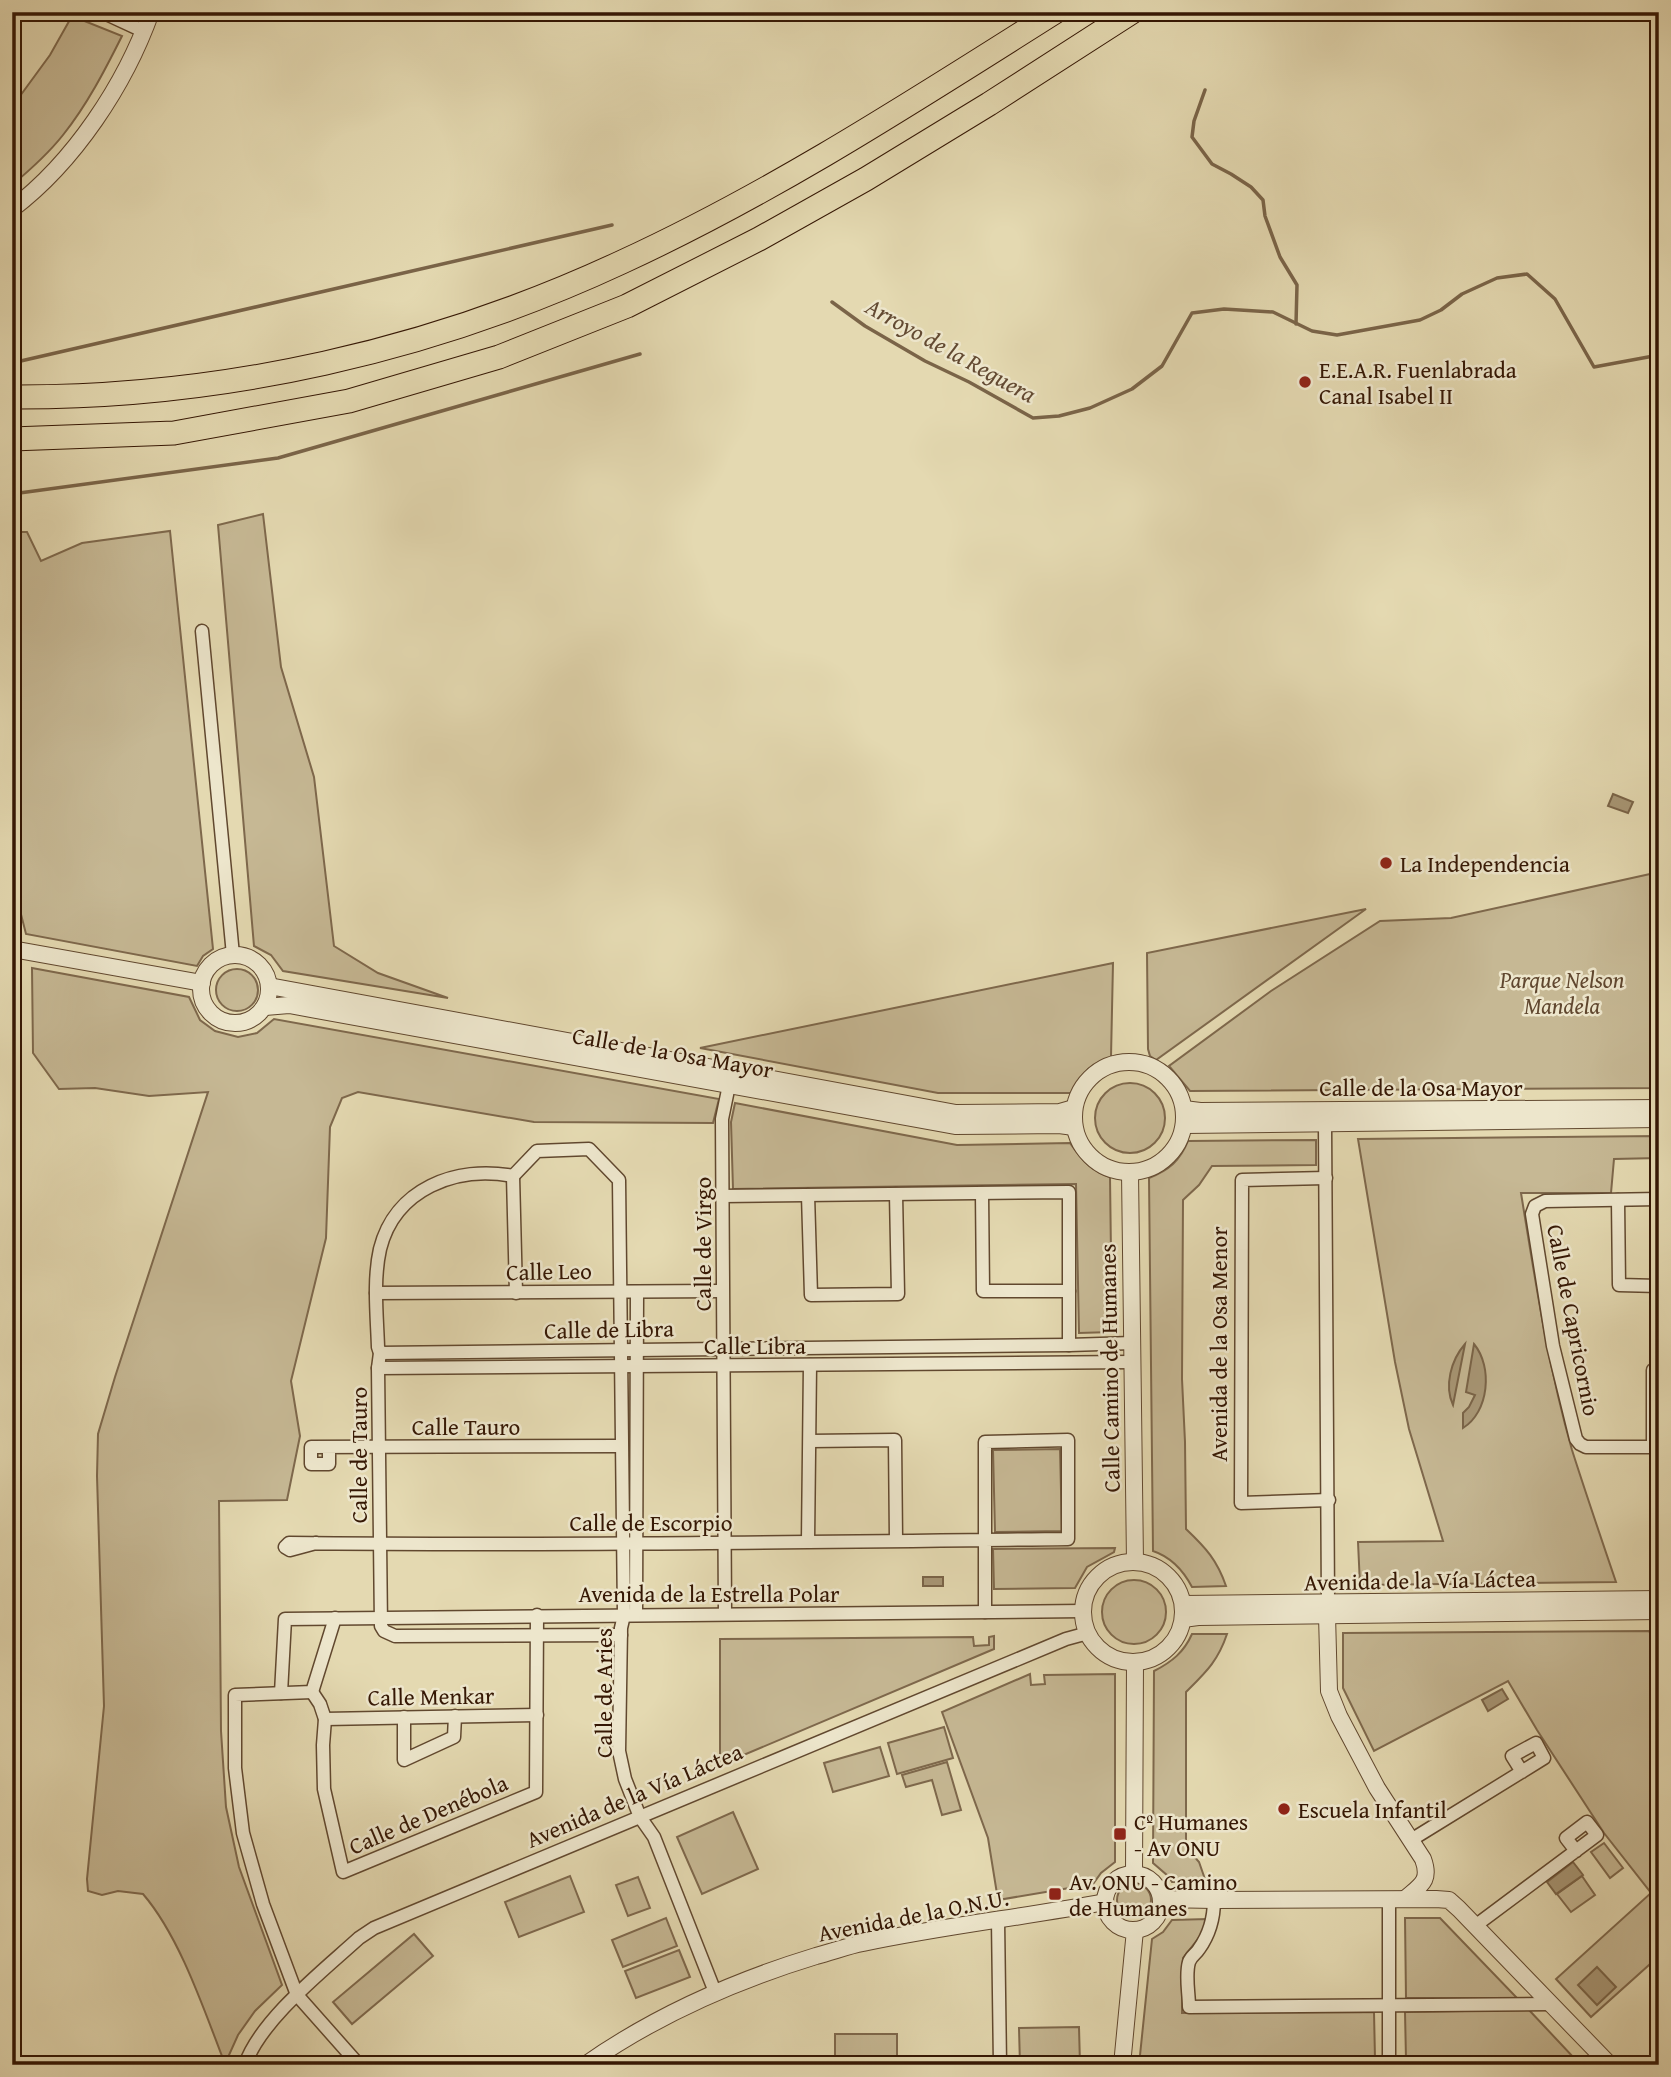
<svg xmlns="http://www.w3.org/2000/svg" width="1671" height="2077" font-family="'Gentium Book Plus',serif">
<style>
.green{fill:#c6b894;stroke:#7e684c;stroke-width:2}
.water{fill:#a89776;stroke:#7a6448;stroke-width:2}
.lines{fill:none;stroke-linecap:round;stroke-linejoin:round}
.stream{stroke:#7a6448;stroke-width:3.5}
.minor-casing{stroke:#61482f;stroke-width:15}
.tertiary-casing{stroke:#61482f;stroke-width:18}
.motorway-casing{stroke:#351704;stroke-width:25}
.minor{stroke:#ede6cc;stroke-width:12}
.tertiary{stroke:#ede6cc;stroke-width:16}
.motorway{stroke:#e4d9b1;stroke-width:23}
.poi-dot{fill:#8f2418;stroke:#ede6cc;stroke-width:2.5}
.labels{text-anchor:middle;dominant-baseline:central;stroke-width:5;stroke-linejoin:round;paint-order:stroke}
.poi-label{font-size:23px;fill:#351704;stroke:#ede6cc;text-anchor:start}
.park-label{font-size:23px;font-style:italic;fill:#60472f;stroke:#ede6cc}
.street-label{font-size:23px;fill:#351704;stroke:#ede6cc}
.water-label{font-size:24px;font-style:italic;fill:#634a32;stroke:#ede6cc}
</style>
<rect width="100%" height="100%" fill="#e4d9b1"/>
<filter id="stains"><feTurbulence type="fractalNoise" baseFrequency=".00286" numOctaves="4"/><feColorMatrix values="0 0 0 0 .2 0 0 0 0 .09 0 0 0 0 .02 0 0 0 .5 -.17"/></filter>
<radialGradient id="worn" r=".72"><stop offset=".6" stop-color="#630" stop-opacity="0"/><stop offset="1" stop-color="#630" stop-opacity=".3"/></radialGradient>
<g class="green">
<path d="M72 16 122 36C105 70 87 105 63 135 48 154 30 170 12 185V107L50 55Z"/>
<polygon points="263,514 281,667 314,777 334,946 378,973 448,998 283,971 271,955 254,946 218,525"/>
<polygon points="170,531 213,949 203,956 197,966 26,934 12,879 12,532 27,532 41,561 82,543"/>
<polygon points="1659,872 1659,1088 1190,1091 1169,1066 1271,991 1380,921 1451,918"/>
<polygon points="1366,909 1156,1060 1150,1056 1148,1049 1147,953"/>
<polygon points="1113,963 1111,1057 1088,1069 1072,1093 938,1093 700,1048"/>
<path d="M32 968 189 997 200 1020 215 1031 238 1037 257 1033 274 1019 719 1099 713 1123 534 1122 358 1092 342 1098 330 1127 326 1238 291 1381 300 1436 287 1500 219 1501 221 1731 226 1807 239 1867 282 1985 255 2011 238 2035 225 2064C204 2010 180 1937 143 1894L118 1891 102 1895 88 1891 87 1879 104 1706 97 1476 98 1434 115 1377 208 1092 149 1096 95 1088 59 1089 33 1053Z"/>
<circle cx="237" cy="990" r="21"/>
<circle cx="1130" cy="1118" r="35"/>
<path d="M735 1103 957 1145 1070 1143C1081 1159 1091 1171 1110 1177L1112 1332 1079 1333 1076 1184 733 1189 731 1122Z"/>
<path d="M1659 1136V1158L1614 1159 1611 1193H1521C1535 1279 1548 1366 1572 1450 1586 1494 1601 1538 1616 1582L1360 1585 1358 1542 1443 1541 1409 1429 1395 1362 1358 1139Z"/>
<path d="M1316 1140V1165L1212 1166 1199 1185 1183 1200 1182 1379 1185 1442 1186 1529C1206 1548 1217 1560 1226 1586L1192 1587C1183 1570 1171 1557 1153 1551L1149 1178C1169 1170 1180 1161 1188 1141Z"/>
<polygon points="1060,1449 1062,1531 995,1532 993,1450"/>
<polygon points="1115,1548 1114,1552 1087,1567 1075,1588 994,1589 993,1549"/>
<circle cx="1134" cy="1612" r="32"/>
<polygon points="1649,1631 1659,1649 1659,1956 1591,2017 1556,1979 1651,1893 1604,1833 1537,1730 1508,1681 1374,1751 1343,1688 1343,1633"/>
<path d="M1192 1634H1227C1218 1661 1206 1672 1186 1692V1847L1199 1862 1206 1882H1172L1168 1876 1153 1863 1154 1671C1172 1662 1184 1652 1192 1634Z"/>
<polygon points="994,1636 994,1649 720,1765 720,1639 973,1637 974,1646 989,1645 989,1637"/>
<polygon points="1030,1674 1031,1685 1045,1684 1044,1675 1115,1674 1115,1862 1101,1873 1093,1884 998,1900 988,1838 942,1712"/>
<polygon points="944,1727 953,1758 897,1774 888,1743"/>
<polygon points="880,1747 889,1776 833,1792 824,1763"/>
<polygon points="947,1762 961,1810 942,1815 932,1780 906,1787 902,1775"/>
<polygon points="733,1812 758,1869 702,1894 677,1837"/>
<polygon points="1604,1843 1623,1868 1610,1878 1591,1852"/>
<polygon points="570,1876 584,1912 519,1937 505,1902"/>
<polygon points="1582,1876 1595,1895 1571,1912 1557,1894"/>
<polygon points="638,1877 650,1908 628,1916 616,1885"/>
<circle cx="1134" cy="1900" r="17"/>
<polygon points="666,1918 677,1946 623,1967 612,1940"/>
<polygon points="1405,1918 1440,1918 1517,1998 1406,1998"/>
<polygon points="1207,1919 1201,1935 1183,1958 1182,2013 1374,2012 1375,2059 1178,2061 1177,2065 1139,2065 1152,1939 1163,1932 1172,1920"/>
<polygon points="414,1934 433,1956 352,2024 333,2002"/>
<polygon points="679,1950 690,1977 636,1998 625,1971"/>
<polygon points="1529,2010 1575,2059 1406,2059 1405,2012"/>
<polygon points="1079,2027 1080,2065 1020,2065 1019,2028"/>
<rect x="835" y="2034" width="62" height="31"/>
</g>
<g class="water">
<polygon points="1613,794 1633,802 1628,813 1608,806"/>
<path d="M1465 1344 1453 1405C1444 1386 1451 1360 1465 1344Z"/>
<path d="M1474 1344C1493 1367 1489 1412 1463 1428V1413L1469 1407 1475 1395 1466 1392Z"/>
<rect x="923" y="1577" width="20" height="9"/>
<polygon points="1502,1689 1508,1699 1488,1711 1482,1700"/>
<polygon points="1573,1862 1583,1875 1556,1894 1547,1882"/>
<polygon points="1597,1967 1616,1987 1597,2005 1578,1985"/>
</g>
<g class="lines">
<g class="stream">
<polyline points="1205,90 1194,121 1192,137 1212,164 1231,174 1251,187 1263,200 1265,216 1280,257 1297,285 1296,324"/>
<polyline points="832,302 865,326 925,361 969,382 1033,418 1059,416 1090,408 1132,389 1162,366 1192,313 1224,309 1273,312 1312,331 1337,335 1420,320 1441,310 1462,294 1497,278 1527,274 1555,299 1594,367 1659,355"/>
<polyline points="12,363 612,225"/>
<polyline points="12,494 278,458 640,354"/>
</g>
<defs>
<g id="minor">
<polyline points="102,12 143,31"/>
<polyline points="202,631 233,955"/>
<polyline points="1325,1124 1328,1603"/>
<polyline points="513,1176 537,1151 589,1149 619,1180 624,1615 621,1628 619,1751 625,1779 640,1817 654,1837 715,1992"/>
<path d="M513 1176C456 1165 395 1189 380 1249 373 1280 377 1316 378 1347L380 1353 378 1368 381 1626 384 1631 395 1636 621 1635"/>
<polyline points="513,1176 516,1293"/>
<polyline points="1326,1178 1242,1180 1241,1503 1329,1500"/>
<polyline points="982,1193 983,1291 1069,1291"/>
<polyline points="808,1195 811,1295 898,1294 896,1194"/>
<polyline points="722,1196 1069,1192 1069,1345"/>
<polyline points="1659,1199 1545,1201 1535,1206 1532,1214 1553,1346 1576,1439 1580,1444 1586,1447 1659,1447"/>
<polyline points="1618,1200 1619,1285 1659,1286"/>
<polyline points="376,1293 722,1291"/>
<polyline points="380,1353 1069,1345 1132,1343"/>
<polyline points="378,1368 1132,1362"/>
<polyline points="1653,1370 1653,1447"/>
<polyline points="810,1441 895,1440 896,1540"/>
<polyline points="329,1447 329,1464 311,1464 311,1447 622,1446"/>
<polyline points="808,1541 810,1365"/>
<path d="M316 1543 290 1550 285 1547 289 1543C548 1546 808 1542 1068 1539V1440L985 1442V1612"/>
<polyline points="725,1613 722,1119 729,1085"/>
<polyline points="636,1615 637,1292"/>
<polyline points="335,1618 312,1692 235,1695 235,1768 243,1833 263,1904 297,1995 359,2065"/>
<polyline points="312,1692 320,1704 325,1719 323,1745 324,1789 343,1872 536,1792 537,1615"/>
<polyline points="281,1693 285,1619 1083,1611"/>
<polyline points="404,1717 404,1760 454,1737 455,1716"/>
<polyline points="325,1719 537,1715"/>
<polyline points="1411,1840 1544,1758 1536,1743 1512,1756 1522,1772"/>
<path d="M1214 1900C1214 1917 1209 1935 1199 1949 1196 1954 1191 1956 1189 1962 1185 1975 1189 1993 1189 2007L1551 2004"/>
<polyline points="998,1920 1000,2065"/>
<polyline points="1475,1926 1597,1835 1587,1822 1566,1838 1576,1851"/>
<path d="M245 2065C260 2020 324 1970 359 1938L374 1928 1066 1639 1088 1633"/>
<polyline points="1389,2065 1389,1899"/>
<polyline points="1428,2065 1609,2064"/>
</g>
<g id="tertiary">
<path d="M12 209C74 162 125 85 151 12"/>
<polyline points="12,949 202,983"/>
<circle cx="235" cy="989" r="34"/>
<polyline points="269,986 956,1113 1060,1112 1074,1108"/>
<polyline points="265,1007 289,1005 955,1126 1059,1125 1074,1127"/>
<circle cx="1129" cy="1117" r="55"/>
<polyline points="1184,1109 1200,1111 1659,1108"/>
<polyline points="1185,1125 1659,1119"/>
<polyline points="1130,1173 1135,1562"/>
<circle cx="1133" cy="1612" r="50"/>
<polyline points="1183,1604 1659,1599"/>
<path d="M1327 1615 1329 1691 1339 1716 1377 1788 1423 1859C1431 1881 1421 1885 1405 1899"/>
<polyline points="1183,1619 1198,1617 1659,1611"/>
<polyline points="1134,1874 1135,1662"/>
<circle cx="1133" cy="1902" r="28"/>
<polyline points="1161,1899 1214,1900 1436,1899 1449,1900 1459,1909 1610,2065"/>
<path d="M585 2065C655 2016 734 1981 816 1956 832 1952 847 1946 863 1943 943 1926 1025 1917 1105 1902"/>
<polyline points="1122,2065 1135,1930"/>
</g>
<g id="motorway">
<path d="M12 397C223 398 431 351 622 262 774 192 914 101 1055 12"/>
<polyline points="12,439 174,433 349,401 499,357 627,306 759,239 866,179 989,104 1132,12"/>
</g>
</defs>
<use href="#minor" class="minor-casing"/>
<use href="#tertiary" class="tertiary-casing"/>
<use href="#motorway" class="motorway-casing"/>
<use href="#minor" class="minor"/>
<use href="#tertiary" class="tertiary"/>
<use href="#motorway" class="motorway"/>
</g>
<g class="poi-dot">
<circle cx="1305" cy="382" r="7"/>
<circle cx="1386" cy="863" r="7"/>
<circle cx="1284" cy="1809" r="7"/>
<rect x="1113" y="1827" width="14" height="14" rx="3.5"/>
<rect x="1048" y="1887" width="14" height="14" rx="3.5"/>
</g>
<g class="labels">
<g class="poi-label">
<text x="1319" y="369">E.E.A.R. Fuenlabrada<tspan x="1319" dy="26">Canal Isabel II</tspan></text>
<text x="1400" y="863">La Independencia</text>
<text x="1298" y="1809">Escuela Infantil</text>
<text x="1134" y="1821">Cº Humanes<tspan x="1134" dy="26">- Av ONU</tspan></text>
<text x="1069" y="1881">Av. ONU - Camino<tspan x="1069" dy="26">de Humanes</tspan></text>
</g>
<g class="park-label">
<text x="1562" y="979">Parque Nelson<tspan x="1562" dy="26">Mandela</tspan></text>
</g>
<g class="street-label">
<text transform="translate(673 1052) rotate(10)">Calle de la Osa Mayor</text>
<text x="1421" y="1087">Calle de la Osa Mayor</text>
<text transform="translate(702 1244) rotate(-90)">Calle de Virgo</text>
<text transform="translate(549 1271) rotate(-1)">Calle Leo</text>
<text transform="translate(1574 1320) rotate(79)">Calle de Capricornio</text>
<text transform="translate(609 1329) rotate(-1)">Calle de Libra</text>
<text transform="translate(1218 1344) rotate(-90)">Avenida de la Osa Menor</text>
<text x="755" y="1345">Calle Libra</text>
<text transform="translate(1109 1368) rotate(-91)">Calle Camino de Humanes</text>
<text x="466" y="1426">Calle Tauro</text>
<text transform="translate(358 1455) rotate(-90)">Calle de Tauro</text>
<text x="651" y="1522">Calle de Escorpio</text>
<text transform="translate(1420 1580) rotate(-1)">Avenida de la Vía Láctea</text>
<text x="709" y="1593">Avenida de la Estrella Polar</text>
<text transform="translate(603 1693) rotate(-90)">Calle de Aries</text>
<text transform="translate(431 1696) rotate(-1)">Calle Menkar</text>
<text transform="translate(634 1795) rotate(-23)">Avenida de la Vía Láctea</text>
<text transform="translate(428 1814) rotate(-23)">Calle de Denébola</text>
<text transform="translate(913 1915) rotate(-11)">Avenida de la O.N.U.</text>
</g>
<g class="water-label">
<text transform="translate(951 350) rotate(29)">Arroyo de la Reguera</text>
</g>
</g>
<rect width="1671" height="2077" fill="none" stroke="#e4d9b1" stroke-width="42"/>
<rect x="14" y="14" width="1643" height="2049" fill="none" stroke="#351704" stroke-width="3.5"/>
<rect x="21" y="21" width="1629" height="2035" fill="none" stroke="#351704" stroke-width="2"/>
<rect width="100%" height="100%" filter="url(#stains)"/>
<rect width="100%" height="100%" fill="url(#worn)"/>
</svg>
